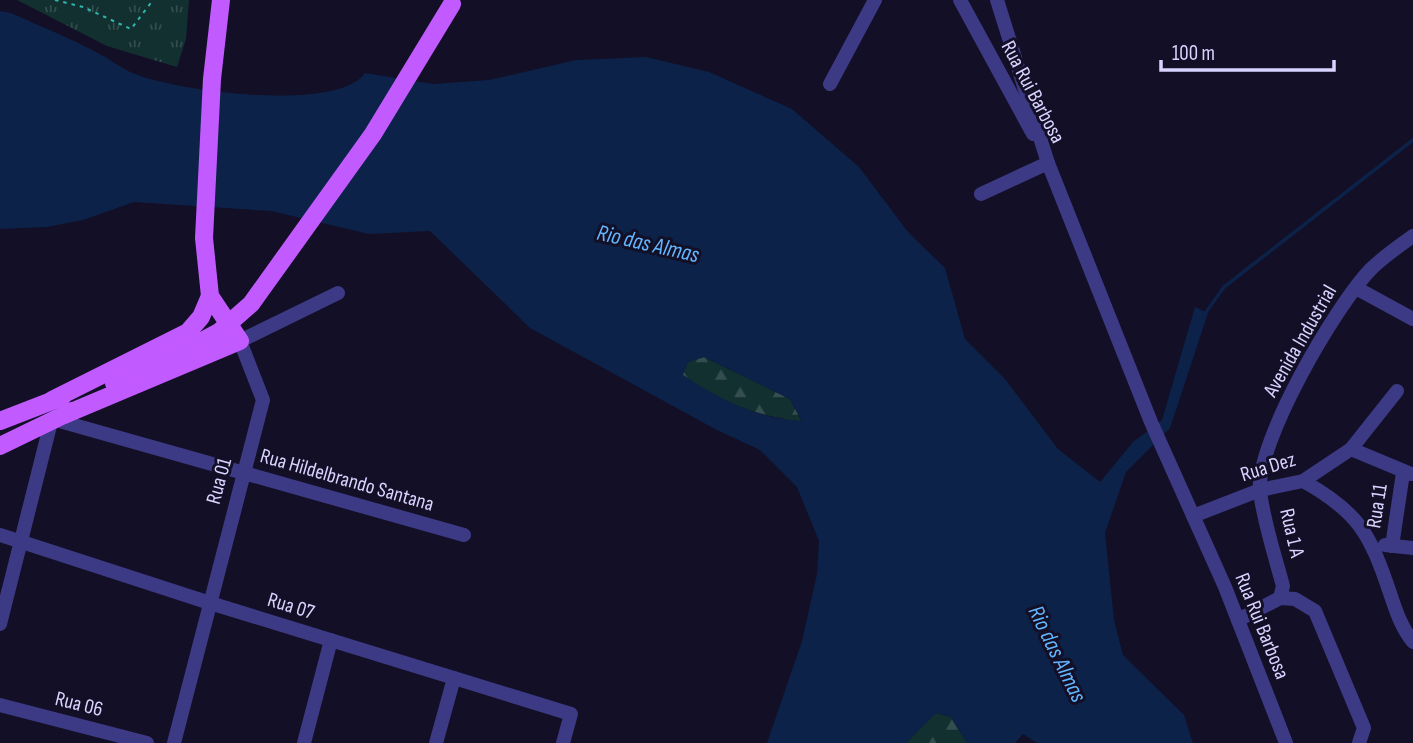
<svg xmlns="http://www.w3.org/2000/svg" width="1413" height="743" font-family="'Sofia Sans Condensed',sans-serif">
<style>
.forest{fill:url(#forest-firs)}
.park{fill:url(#park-tufts)}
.water{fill:#0c2248;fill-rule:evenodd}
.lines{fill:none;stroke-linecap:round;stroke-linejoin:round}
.stream{stroke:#0c2248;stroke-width:3.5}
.path{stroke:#2fb8b0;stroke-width:2;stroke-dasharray:3.5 5;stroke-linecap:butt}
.minor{stroke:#3d3a85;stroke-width:14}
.major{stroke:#c25bff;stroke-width:18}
.major-bridge{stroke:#c25bff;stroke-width:18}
.labels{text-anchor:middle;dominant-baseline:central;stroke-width:6;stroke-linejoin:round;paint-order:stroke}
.street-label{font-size:21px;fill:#d9d4ff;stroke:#130f26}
.water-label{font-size:23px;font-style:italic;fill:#62b6ff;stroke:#130f26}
</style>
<defs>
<pattern id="forest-firs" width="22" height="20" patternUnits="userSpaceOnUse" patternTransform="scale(1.75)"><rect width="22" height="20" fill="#12302f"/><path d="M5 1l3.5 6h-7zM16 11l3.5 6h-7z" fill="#344d4e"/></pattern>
<pattern id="park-tufts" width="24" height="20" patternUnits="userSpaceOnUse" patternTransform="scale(1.75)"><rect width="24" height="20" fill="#12302f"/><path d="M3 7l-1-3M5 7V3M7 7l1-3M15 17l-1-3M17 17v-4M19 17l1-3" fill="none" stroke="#344d4e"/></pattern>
</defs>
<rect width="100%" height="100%" fill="#130f26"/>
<g class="forest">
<path d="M704 357 790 399 802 422C750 414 726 404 682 375L688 362Z"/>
<polygon points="936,713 951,717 967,743 906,743"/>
</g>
<polygon class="park" points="17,0 189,0 186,39 177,67 107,46"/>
<path class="water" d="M0 11 11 13C40 26 70 38 98 53 110 59 122 69 135 74 177 91 337 113 365 73L433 84 489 80 576 60 646 57 709 72 792 109 859 167 908 232 945 268 965 339 1005 379 1058 449 1100 482 1133 442 1162 420 1195 307 1208 313 1170 428 1126 472 1105 533 1114 620 1123 655 1184 715 1193 743H1037L1023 734 1015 743H967L951 717 936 713 906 743H767L802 641 817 574 819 541 797 487 760 450 715 429 530 328 430 231 369 234 271 211 134 202 83 220 47 227 0 229ZM704 357 790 399 802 421C757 419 719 399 683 375L688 362Z"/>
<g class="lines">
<polyline class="stream" points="1204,315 1224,287 1413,140"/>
<polyline class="path" points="55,0 83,7 131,29 153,0"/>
<g class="minor">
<polyline points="960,0 1033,134"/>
<polyline points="997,0 1048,163 1151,422 1225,587 1286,743"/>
<polyline points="830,84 875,0"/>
<polyline points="981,194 1048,163"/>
<polyline points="1356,288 1413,319"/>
<polyline points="56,420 464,535"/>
<polyline points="1351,449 1411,474"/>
<path d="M1303 481C1359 512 1370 534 1390 593 1396 611 1401 627 1413 642"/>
<polyline points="1193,516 1260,490 1303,481 1351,449 1397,391"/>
<polyline points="0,535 210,603 571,714 563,743"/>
<polyline points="1385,545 1413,548"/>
<polyline points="1392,546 1403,473"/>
<polyline points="1280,598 1295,599 1315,611 1364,728 1359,743"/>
<path d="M1238 620 1280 598 1283 586C1275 556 1264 523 1260 492 1255 443 1336 305 1371 269 1383 257 1399 246 1413 236"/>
<polyline points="0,624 51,422"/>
<polyline points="0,705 147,743"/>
<polyline points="174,743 263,400 240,341 338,293"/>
<polyline points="304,743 331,640"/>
<polyline points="436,743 454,678"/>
</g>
<g class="major">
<polyline points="52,400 188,332 201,317 210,296"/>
<polyline points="64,415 240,341 210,296 204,238 212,79 221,0"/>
<polyline points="0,421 62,397"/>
<polyline points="0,446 72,411"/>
</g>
<polyline class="major-bridge" points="114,383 180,353 219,332 251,304 373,134 452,4"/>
</g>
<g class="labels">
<g class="street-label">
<text transform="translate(1033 92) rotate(62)">Rua Rui Barbosa</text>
<text transform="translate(1300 341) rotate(-60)">Avenida Industrial</text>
<text transform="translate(1268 467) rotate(-17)">Rua Dez</text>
<text transform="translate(347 480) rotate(16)">Rua Hildelbrando Santana</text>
<text transform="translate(219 481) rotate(-75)">Rua 01</text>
<text transform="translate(1377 506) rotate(-81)">Rua 11</text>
<text transform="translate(1292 533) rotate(77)">Rua 1 A</text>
<text transform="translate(291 606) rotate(17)">Rua 07</text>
<text transform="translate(1262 626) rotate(68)">Rua Rui Barbosa</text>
<text transform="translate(79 704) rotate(14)">Rua 06</text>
</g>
<g class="water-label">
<text transform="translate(648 244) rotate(13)">Rio das Almas</text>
<text transform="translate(1057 654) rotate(64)">Rio das Almas</text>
</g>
</g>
<path d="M1161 60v10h173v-10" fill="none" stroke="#d9d4ff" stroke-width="3.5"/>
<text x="1172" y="60" font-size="21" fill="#d9d4ff" stroke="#130f26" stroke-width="5" paint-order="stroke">100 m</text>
</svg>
